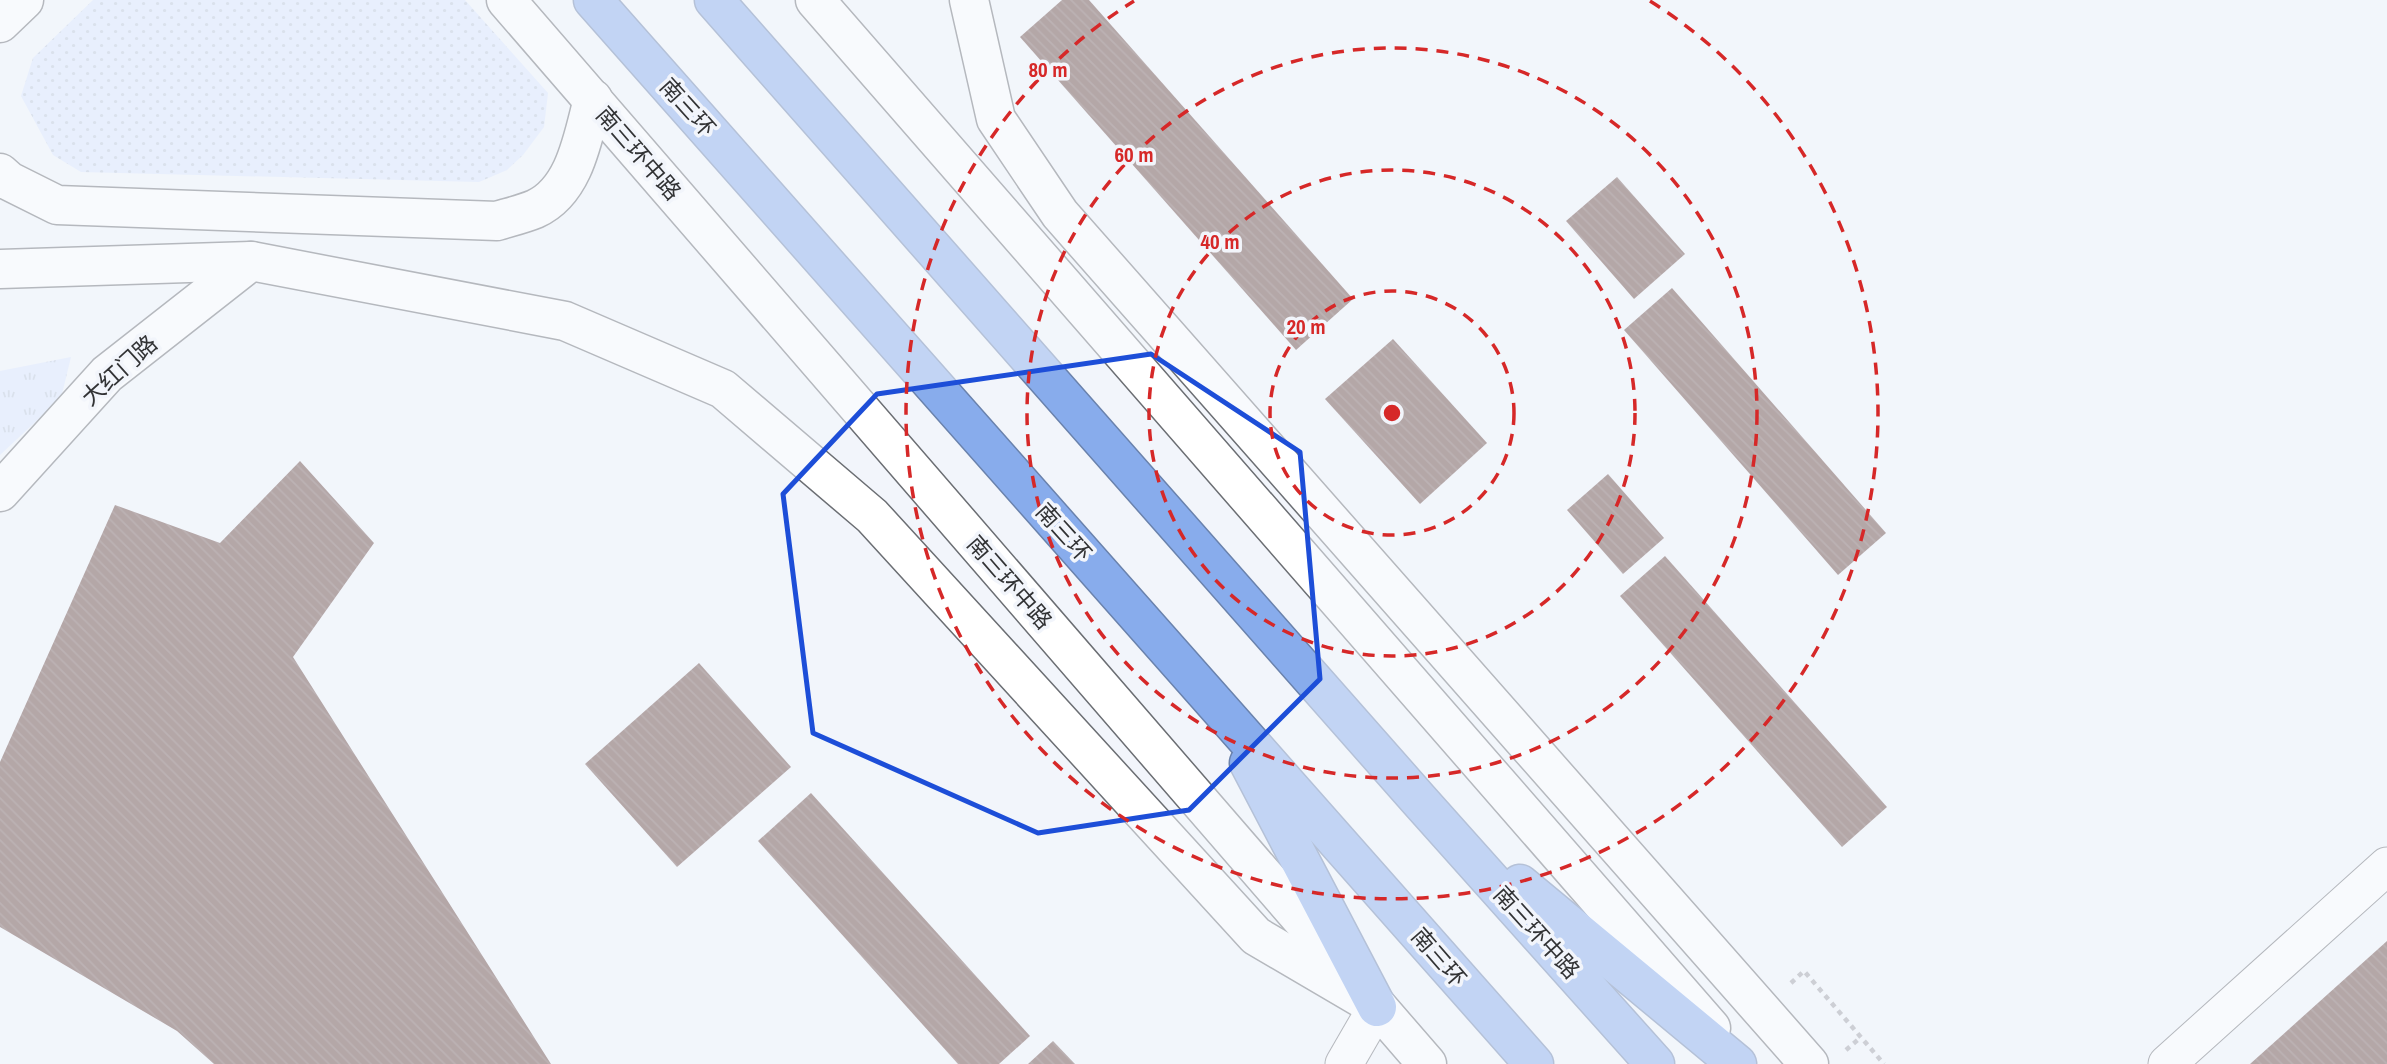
<svg xmlns="http://www.w3.org/2000/svg" width="2387" height="1064" font-family="'Archivo Narrow','Noto Sans SC',sans-serif">
<style>
.grass{fill:url(#grass-dots)}
.park{fill:url(#park-tufts)}
.building{fill:url(#building-back-hatch)}
.lines{fill:none;stroke-linecap:round;stroke-linejoin:round}
.street-casing{stroke:#6b6e73;stroke-width:39}
.secondary-casing{stroke:#6b6e73;stroke-width:41}
.highway-casing{stroke:#6a82ac;stroke-width:41}
.path{stroke:#9fa1a6;stroke-width:4.5;stroke-dasharray:5 5;stroke-linecap:butt}
.street{stroke:#fff;stroke-width:37}
.secondary{stroke:#fff;stroke-width:38}
.highway{stroke:#88acec;stroke-width:38}
.marked{fill:none;stroke:#1d4ed8;stroke-width:5;stroke-linejoin:round}
.ring{fill:none;stroke:#d62828;stroke-width:3.5;stroke-dasharray:12 9}
.labels{text-anchor:middle;dominant-baseline:central;stroke-width:7;stroke-linejoin:round;paint-order:stroke}
.street-label{font-size:23px;fill:#323335;stroke:#f2f5fb}
.centre{fill:#d62828;stroke:#f2f5fb;stroke-width:3.5}
.ring-label{font-size:21px;text-anchor:middle;font-weight:bold;fill:#d62828;stroke:#f2f5fb;stroke-width:7;stroke-linejoin:round;paint-order:stroke}
</style>
<defs>
<pattern id="grass-dots" width="8" height="8" patternUnits="userSpaceOnUse" patternTransform="scale(1.75)"><rect width="8" height="8" fill="#dbe7fe"/><path d="M2 2h.1M6 6h.1" fill="none" stroke="#bcc7da" stroke-width="1.8" stroke-linecap="round"/></pattern>
<pattern id="park-tufts" width="24" height="20" patternUnits="userSpaceOnUse" patternTransform="scale(1.75)"><rect width="24" height="20" fill="#dbe7fe"/><path d="M3 7l-1-3M5 7V3M7 7l1-3M15 17l-1-3M17 17v-4M19 17l1-3" fill="none" stroke="#bcc7da"/></pattern>
<pattern id="building-back-hatch" width="6" height="6" patternUnits="userSpaceOnUse" patternTransform="scale(1.75)"><rect width="6" height="6" fill="#684742"/><path d="M-1 5l2 2M0 0l6 6M5-1l2 2" fill="none" stroke="#7a605c"/></pattern>
</defs>
<rect width="100%" height="100%" fill="#f2f5fb"/>
<polygon class="grass" points="93,0 465,0 548,93 544,127 523,155 507,170 479,182 81,172 53,155 21,96 33,58"/>
<polygon class="park" points="71,357 61,398 0,455 0,371"/>
<g class="building">
<polygon points="1062,0 1089,0 1353,299 1296,350 1020,37"/>
<polygon points="1617,177 1685,254 1634,299 1566,221"/>
<polygon points="1672,288 1886,533 1838,575 1624,330"/>
<polygon points="1393,339 1487,443 1420,504 1325,399"/>
<polygon points="300,461 374,543 293,657 551,1064 214,1064 177,1031 0,927 0,762 115,505 220,543"/>
<polygon points="1608,474 1664,538 1623,574 1567,510"/>
<polygon points="1665,556 1887,807 1842,847 1620,596"/>
<polygon points="699,663 791,767 677,867 585,764"/>
<polygon points="811,793 1030,1036 999,1064 958,1064 758,841"/>
<polygon points="2387,941 2387,1064 2250,1064"/>
<polygon points="1053,1041 1075,1064 1028,1064"/>
</g>
<g class="lines">
<defs>
<g id="street">
<polyline points="1344,1064 1377,1007"/>
<polyline points="2167,1064 2387,866"/>
</g>
<g id="secondary">
<polyline points="506,0 1427,1064"/>
<polyline points="815,0 1711,1028"/>
<polyline points="969,0 996,119 1060,214 1809,1064"/>
<polyline points="0,23 24,0"/>
<path d="M0 173 9 181 57 205 497 221C510 217 523 214 535 209 575 191 583 137 593 99"/>
<polyline points="0,269 251,261 565,321 723,389 872,516 1256,936 1377,1007"/>
<polyline points="0,492 107,374 251,261"/>
</g>
<g id="highway">
<polyline points="593,0 1534,1064"/>
<polyline points="714,0 1419,800 1655,1064"/>
<polyline points="1249,763 1377,1007"/>
<polyline points="1520,884 1737,1064"/>
</g>
</defs>
<use href="#street" class="street-casing"/>
<use href="#secondary" class="secondary-casing"/>
<use href="#highway" class="highway-casing"/>
<g class="path">
<polyline points="1791,983 1804,971 1884,1064"/>
<polyline points="1846,1050 1861,1037"/>
</g>
<use href="#street" class="street"/>
<use href="#secondary" class="secondary"/>
<use href="#highway" class="highway"/>
</g>
<path d="M0 0H2387V1064H0ZM1151 354 1300 452 1320 679 1189 810 1038 833 813 733 783 494 877 394Z" fill="#f2f5fb" fill-opacity=".55" fill-rule="evenodd"/>
<path class="marked" d="M1151 354 1300 452 1320 679 1189 810 1038 833 813 733 783 494 877 394Z"/>
<g class="ring">
<circle cx="1392" cy="413" r="122"/>
<circle cx="1392" cy="413" r="243"/>
<circle cx="1392" cy="413" r="365"/>
<path d="M1650 1A486 486 0 1 1 1134 1"/>
</g>
<g class="labels">
<g class="street-label">
<text transform="translate(688 107) rotate(48)">南三环</text>
<text transform="translate(639 153) rotate(49)">南三环中路</text>
<text transform="translate(119 370) rotate(-42)">大红门路</text>
<text transform="translate(1064 532) rotate(48)">南三环</text>
<text transform="translate(1010 582) rotate(49)">南三环中路</text>
<text transform="translate(1537 932) rotate(48)">南三环中路</text>
<text transform="translate(1439 957) rotate(49)">南三环</text>
</g>
</g>
<circle cx="1392" cy="413" r="10" class="centre"/>
<g class="ring-label">
<text x="1048" y="77">80 m</text>
<text x="1134" y="162">60 m</text>
<text x="1220" y="249">40 m</text>
<text x="1306" y="334">20 m</text>
</g>
</svg>
